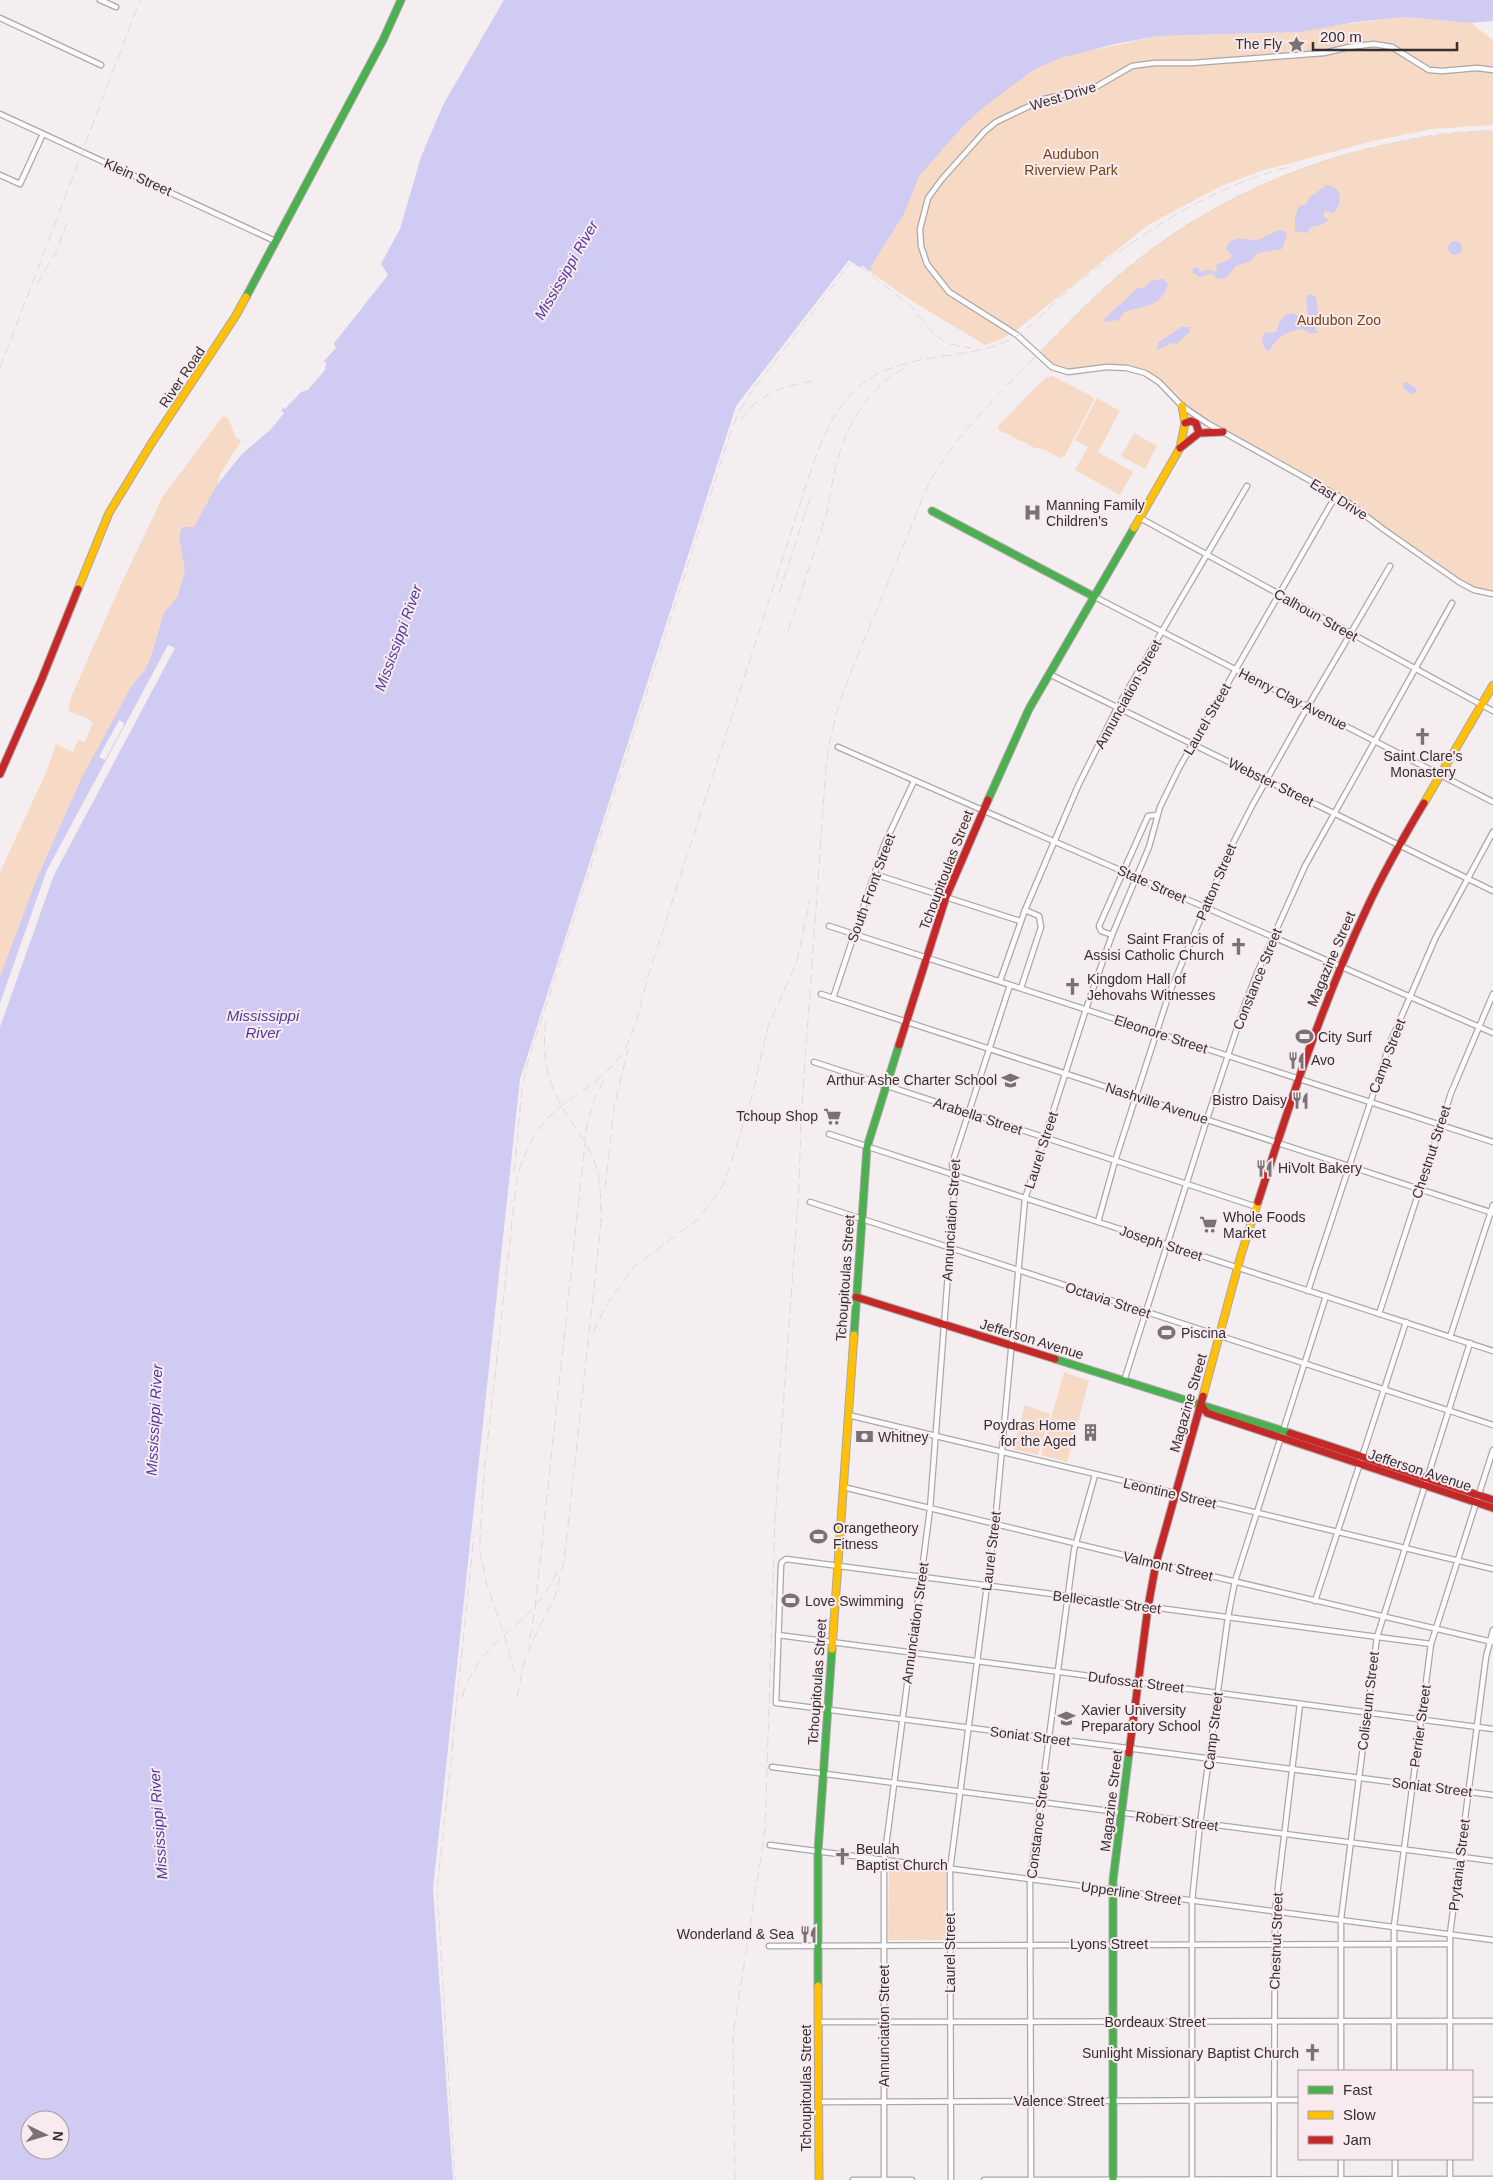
<svg xmlns="http://www.w3.org/2000/svg" width="1493" height="2180" font-family="Arial,sans-serif">
<style>
.green{fill:#f6dac5}
.water{fill:#d0cbf2;fill-rule:evenodd}
.pier{fill:#f4eef0}
.lines{fill:none;stroke-linecap:round;stroke-linejoin:round}
.street-casing{stroke:#aba6a8;stroke-width:7}
.fast-casing{stroke:#aba6a8;stroke-width:9}
.slow-casing{stroke:#aba6a8;stroke-width:9}
.jam-casing{stroke:#aba6a8;stroke-width:9}
.street{stroke:#fdfcfd;stroke-width:4.5}
.fast{stroke:#4caf50;stroke-width:7}
.slow{stroke:#ffc107;stroke-width:7}
.jam{stroke:#c62828;stroke-width:7}
.rail{stroke:#dcdadb;stroke-width:1;stroke-dasharray:10 5;stroke-linecap:butt}
.labels{text-anchor:middle;dominant-baseline:central;stroke-width:4;stroke-linejoin:round;paint-order:stroke}
.poi-label{font-size:14px;fill:#352f31;stroke:#f8eaef;text-anchor:start}
.street-label{font-size:14px;fill:#352f31;stroke:#f8eaef}
.park-label{font-size:14px;fill:#78450e;stroke:#f8eaef}
.water-label{font-size:15px;font-style:italic;fill:#5039a0;stroke:#f8eaef}
</style>
<rect width="100%" height="100%" fill="#f4eef0"/>
<g class="green">
<polygon points="1405,17 1471,23 1493,40 1493,125 1432,129 1373,141 1261,171 1221,186 1148,225 1018,329 1002,339 985,345 912,301 869,271 871,242 1000,56 1099,49 1158,36 1273,33"/>
<path d="M1477 131H1493V594L1483 593 1459 582 1338 496 1259 453 1182 406 1159 382 1145 373 1107 367 1068 372 1052 367 1038 354C1072 318 1107 283 1146 253 1240 181 1359 139 1477 131Z"/>
<polygon points="1053,376 1093,397 1094,400 1064,457 1060,458 1043,449 1035,448 999,430 998,426 1045,378"/>
<polygon points="1097,398 1120,411 1098,452 1133,472 1120,495 1075,470 1088,447 1075,440"/>
<polygon points="223,416 229,419 235,437 241,441 220,475 198,568 155,652 0,990 0,872 45,775 56,744 73,752 78,740 85,742 93,723 86,718 68,711 72,695 118,591 162,498"/>
<polygon points="1134,433 1157,446 1145,469 1121,456"/>
<polygon points="1064,1372 1089,1381 1067,1462 1041,1455"/>
<polygon points="1025,1405 1050,1414 1038,1455 1013,1449"/>
<polygon points="889,1865 946,1872 946,1940 888,1940"/>
</g>
<g class="water">
<path d="M504 0H1493V21L1471 23 1405 17 1356 22 1300 32 1158 36 1115 44 1060 58 1035 69 1017 82 984 107 963 126 919 176 904 214 871 266 872 270 869 271 863 266 859 267 849 260 736 406 520 1079 433 1888 453 2180H0V977L35 883 82 777 131 687 145 670 151 657 164 613 178 596 185 570 179 537 182 527H194L230 461 264 432 388 275 381 264 400 229 421 157 443 105ZM30 2120H60V2150H30Z"/>
<path d="M1327 185C1343 187 1343 204 1333 213L1325 211 1323 216 1329 220 1318 226 1310 227 1308 233 1295 231V217L1299 206 1305 205 1310 197Z"/>
<path d="M1279 230 1284 231 1287 234 1282 249 1258 253 1251 261 1236 266 1226 278 1217 279 1212 273 1200 277 1193 273 1192 269 1196 267 1199 268V272L1210 270 1217 272 1216 265 1230 259 1232 255 1226 249C1232 233 1245 241 1257 240 1264 238 1272 233 1279 230Z"/>
<circle cx="1455" cy="248" r="7"/>
<path d="M1162 279H1164L1168 285C1159 309 1144 305 1124 312L1119 320 1104 322 1103 320 1138 288 1145 287 1151 281Z"/>
<path d="M1310 294 1316 297 1319 319 1315 329 1318 333H1309L1303 329C1288 330 1276 338 1269 351L1264 348 1262 339 1264 333 1276 332C1280 322 1281 314 1293 313L1301 318 1308 316 1306 297Z"/>
<polygon points="1181,327 1190,327 1190,332 1177,344 1172,343 1157,350 1158,343"/>
<polygon points="1406,382 1417,389 1416,393 1411,394 1403,388 1403,383"/>
</g>
<g class="pier">
<polygon points="333,341 336,348 324,361 326,363 325,370 308,390 301,392 285,409 281,405 301,381 313,371 314,364"/>
<polygon points="279,408 284,413 271,429 241,455 217,485 220,475 233,454 262,431"/>
<polygon points="168,645 175,648 54,875 0,1027 0,1003 47,870"/>
<polygon points="119,720 124,723 123,727 105,760 99,757"/>
</g>
<g class="lines">
<defs>
<g id="street">
<polyline points="100,0 116,7"/>
<polyline points="0,18 101,65"/>
<polyline points="1493,70 1477,68 1442,71 1429,70 1392,47 1374,44 1349,47 1324,53 1192,63 1155,63 1132,66 1094,88 1044,99 996,122 985,131 942,179 928,198 920,229 921,246 927,264 949,292 1017,335 1052,367 1068,372 1107,367 1127,368 1145,373 1159,382 1182,406 1207,423 1345,500 1383,529 1459,582 1474,590 1493,594"/>
<polyline points="0,114 275,241"/>
<polyline points="0,175 20,184 43,134"/>
<polyline points="1140,518 1493,711"/>
<polyline points="1093,596 1493,802"/>
<polyline points="1049,674 1493,891"/>
<polyline points="838,747 1493,1033"/>
<polyline points="874,874 1020,921"/>
<polyline points="829,926 1493,1142"/>
<polyline points="1112,935 1101,931 1099,926 1148,816 1157,815"/>
<polyline points="1000,981 1025,910"/>
<polyline points="1021,988 1041,927 1039,916 1025,910 1078,786 1117,708 1247,486"/>
<polyline points="821,994 1493,1213"/>
<polyline points="833,998 884,845 914,781"/>
<polyline points="814,1062 1257,1207"/>
<polyline points="829,1134 1493,1351"/>
<polyline points="810,1202 1493,1425"/>
<polyline points="1098,1222 1115,1161 1169,994 1230,849 1253,804 1308,706 1390,566"/>
<polyline points="1308,1291 1390,1043 1435,939 1493,832"/>
<polyline points="1379,1314 1451,1093 1493,994"/>
<polyline points="1450,1337 1493,1205"/>
<polyline points="1124,1381 1207,1119 1245,1004 1257,973 1305,866 1452,603"/>
<polyline points="848,1415 1493,1569"/>
<polyline points="843,1487 1156,1563 1493,1642"/>
<polyline points="1315,1601 1406,1322"/>
<polyline points="778,1635 1493,1729"/>
<polyline points="1431,1644 786,1559 782,1562 781,1565 776,1703 1493,1795"/>
<polyline points="772,1767 1493,1861"/>
<polyline points="770,1845 1493,1940"/>
<polyline points="769,1946 1449,1944"/>
<polyline points="818,2022 1493,2021"/>
<polyline points="1341,2071 1341,1919 1377,1637 1470,1343"/>
<polyline points="1394,2071 1394,1926 1431,1644 1493,1450"/>
<polyline points="1450,2071 1450,1934 1486,1657 1493,1630"/>
<polyline points="1472,2100 1493,2100"/>
<polyline points="818,2102 1299,2100"/>
<polyline points="1341,2159 1341,2180"/>
<polyline points="1395,2159 1395,2180"/>
<polyline points="1450,2159 1450,2180"/>
<polyline points="853,2180 912,2180"/>
<polyline points="884,2180 884,1861 930,1509 955,1182 952,1164 1010,985"/>
<polyline points="951,2180 950,1870 995,1524 1025,1199 1086,1009 1112,935 1149,847 1160,807 1179,768 1331,504 1338,496"/>
<polyline points="984,2180 1493,2179"/>
<polyline points="1031,2180 1030,1880 1074,1550 1095,1475"/>
<polyline points="1192,2180 1192,1901 1200,1824 1228,1617 1235,1581 1326,1296"/>
<polyline points="1274,2180 1275,1912 1300,1704"/>
</g>
<g id="fast">
<polyline points="246,297 383,40 401,0"/>
<polyline points="932,511 1093,596"/>
<polyline points="988,800 1029,709 1134,528"/>
<polyline points="854,1335 867,1147 899,1045"/>
<polyline points="1055,1359 1290,1433"/>
<polyline points="818,1986 818,1851 832,1649"/>
<polyline points="1113,2180 1113,1880 1129,1753"/>
</g>
<g id="slow">
<polyline points="1134,528 1180,448 1185,423 1182,406"/>
<polyline points="78,589 109,513 151,444 235,317 246,297"/>
<polyline points="1424,803 1493,685"/>
<polyline points="1203,1396 1241,1255 1258,1202"/>
<polyline points="832,1649 854,1335"/>
<polyline points="818,1986 819,2180"/>
</g>
<g id="jam">
<polyline points="1185,423 1191,421 1196,423 1199,433"/>
<polyline points="1180,448 1199,433 1223,432"/>
<polyline points="0,774 41,681 78,589"/>
<polyline points="899,1045 946,897 988,800"/>
<path d="M1258 1202C1290 1103 1322 1004 1366 910 1383 873 1403 838 1424 803"/>
<polyline points="856,1297 1055,1359"/>
<polyline points="1201,1405 1207,1413 1493,1508"/>
<polyline points="1290,1433 1493,1500"/>
<polyline points="1129,1753 1148,1607 1156,1563 1203,1396"/>
</g>
</defs>
<use href="#street" class="street-casing"/>
<use href="#fast" class="fast-casing"/>
<use href="#slow" class="slow-casing"/>
<use href="#jam" class="jam-casing"/>
<use href="#street" class="street"/>
<use href="#fast" class="fast"/>
<use href="#slow" class="slow"/>
<use href="#jam" class="jam"/>
<g class="rail">
<polyline points="860,266 911,306 935,335 949,344 971,348"/>
<polyline points="37,284 56,252 67,223"/>
<polyline points="0,368 140,0"/>
<path d="M741 420C757 394 785 386 813 381"/>
<polyline points="779,593 812,493"/>
<path d="M788 631C801 592 814 554 826 515 830 501 831 487 834 474 843 431 864 391 903 369"/>
<path d="M546 1021C541 1054 548 1086 566 1114 576 1129 587 1143 594 1160 601 1180 601 1200 601 1221"/>
<polyline points="514,1172 522,1089 528,1061 731,431 741,408 757,384 852,261"/>
<polyline points="605,1189 614,1108 628,1049"/>
<polyline points="593,1333 605,1307 634,1267 698,1219 721,1189 730,1166 752,1096 768,1027 797,961 810,900"/>
<polyline points="530,1639 535,1608 587,1125 594,1100 606,1076"/>
<path d="M515 1674 504 1634 487 1585 480 1552V1536L484 1473 517 1177C525 1149 538 1124 560 1107 582 1090 605 1078 621 1055 636 1032 640 1006 647 980L801 501C814 461 827 413 861 385 900 352 959 361 1005 342 1031 331 1050 304 1072 287 1138 236 1206 188 1289 167"/>
<path d="M462 1697C480 1636 535 1626 558 1570"/>
<polyline points="517,1698 523,1666 533,1640 555,1597 564,1562 602,1214"/>
<polyline points="453,1742 437,1890 455,2180"/>
<polyline points="452,1747 474,1535"/>
<path d="M735 2180 733 2035 765 1831 775 1520 799 1187 801 1118 826 767C832 711 855 662 876 611 888 583 899 555 911 528 918 509 925 490 935 473 961 431 995 398 1029 363 1057 334 1084 305 1114 279 1189 215 1279 170 1375 147 1413 138 1453 130 1493 131"/>
</g>
</g>
<defs>
<symbol id="sight-bare" viewBox="-9 -9 18 18"><path d="M0-6L1.8-2.2L6-1.7L2.9 1.2L3.7 5.4L0 3.3L-3.7 5.4L-2.9 1.2L-6-1.7L-1.8-2.2Z" fill="#787274" stroke="#f8eaef" stroke-width="2.5" paint-order="stroke"/></symbol>
<symbol id="hospital-bare" viewBox="-9 -9 18 18"><path d="M-5-5h3v3.5h4V-5h3V5h-3V1.5h-4V5h-3Z" fill="#787274" stroke="#f8eaef" stroke-width="2.5" paint-order="stroke"/></symbol>
<symbol id="church-bare" viewBox="-9 -9 18 18"><path d="M-1.2-6h2.4v3.5h3.3v2.4h-3.3V6h-2.4V-.1h-3.3v-2.4h3.3Z" fill="#787274" stroke="#f8eaef" stroke-width="2.5" paint-order="stroke"/></symbol>
<symbol id="stadium-bare" viewBox="-9 -9 18 18"><path d="M0-5a6.5 5 0 1 0 0 10a6.5 5 0 1 0 0-10ZM-3.5-1.8h7v3.6h-7Z" fill="#787274" stroke="#f8eaef" stroke-width="2.5" paint-order="stroke"/></symbol>
<symbol id="restaurant-bare" viewBox="-9 -9 18 18"><path d="M-5-6h1v4h1v-4h1v4h1v-4h1v5L-1.5 .5V6h-2V.5L-5-1ZM5-6V6H3V1.5H1.5Q1.5-4 5-6Z" fill="#787274" stroke="#f8eaef" stroke-width="2.5" paint-order="stroke"/></symbol>
<symbol id="school-bare" viewBox="-9 -9 18 18"><path d="M0-5L7-2L0 1L-7-2ZM-4 1L0 2.5L4 1V4Q0 6-4 4Z" fill="#787274" stroke="#f8eaef" stroke-width="2.5" paint-order="stroke"/></symbol>
<symbol id="supermarket-bare" viewBox="-9 -9 18 18"><path d="M-6-5.5h2.5l.6 2H6L4.5 2H-2.5L-4.4-4H-6ZM-1.5 3.2a1.3 1.3 0 1 0 .1 0ZM3 3.2a1.3 1.3 0 1 0 .1 0Z" fill="#787274" stroke="#f8eaef" stroke-width="2.5" paint-order="stroke"/></symbol>
<symbol id="building-bare" viewBox="-9 -9 18 18"><path d="M-4-6H4V6H1V3H-1V6H-4ZM-2.5-4.3h1.7v1.8h-1.7ZM.8-4.3h1.7v1.8H.8ZM-2.5-1h1.7V.8h-1.7ZM.8-1h1.7V.8H.8Z" fill="#787274" stroke="#f8eaef" stroke-width="2.5" paint-order="stroke"/></symbol>
<symbol id="bank-bare" viewBox="-9 -9 18 18"><path d="M-6-4H6V4H-6ZM0-2.3a2.3 2.3 0 1 0 0 4.6a2.3 2.3 0 1 0 0-4.6Z" fill="#787274" stroke="#f8eaef" stroke-width="2.5" paint-order="stroke"/></symbol>
</defs>
<g fill-rule="evenodd">
<use href="#sight-bare" x="1284" y="32" width="25" height="25"/>
<use href="#hospital-bare" x="1020" y="500" width="25" height="25"/>
<use href="#church-bare" x="1410" y="724" width="25" height="25"/>
<use href="#church-bare" x="1226" y="934" width="25" height="25"/>
<use href="#church-bare" x="1060" y="974" width="25" height="25"/>
<use href="#stadium-bare" x="1292" y="1024" width="25" height="25"/>
<use href="#restaurant-bare" x="1284" y="1048" width="25" height="25"/>
<use href="#school-bare" x="998" y="1068" width="25" height="25"/>
<use href="#restaurant-bare" x="1288" y="1088" width="25" height="25"/>
<use href="#supermarket-bare" x="820" y="1104" width="25" height="25"/>
<use href="#restaurant-bare" x="1252" y="1156" width="25" height="25"/>
<use href="#supermarket-bare" x="1196" y="1212" width="25" height="25"/>
<use href="#stadium-bare" x="1154" y="1320" width="25" height="25"/>
<use href="#building-bare" x="1078" y="1420" width="25" height="25"/>
<use href="#bank-bare" x="852" y="1424" width="25" height="25"/>
<use href="#stadium-bare" x="806" y="1524" width="25" height="25"/>
<use href="#stadium-bare" x="778" y="1588" width="25" height="25"/>
<use href="#school-bare" x="1054" y="1706" width="25" height="25"/>
<use href="#church-bare" x="830" y="1844" width="25" height="25"/>
<use href="#restaurant-bare" x="796" y="1922" width="25" height="25"/>
<use href="#church-bare" x="1300" y="2040" width="25" height="25"/>
</g>
<g class="labels">
<g class="poi-label">
<text x="1282" y="44" text-anchor="end">The Fly</text>
<text x="1046" y="505">Manning Family<tspan x="1046" dy="16">Children's</tspan></text>
<text x="1423" y="756" text-anchor="middle">Saint Clare's<tspan x="1423" dy="16">Monastery</tspan></text>
<text x="1224" y="939" text-anchor="end">Saint Francis of<tspan x="1224" dy="16">Assisi Catholic Church</tspan></text>
<text x="1087" y="979">Kingdom Hall of<tspan x="1087" dy="16">Jehovahs Witnesses</tspan></text>
<text x="1318" y="1037">City Surf</text>
<text x="1311" y="1060">Avo</text>
<text x="997" y="1080" text-anchor="end">Arthur Ashe Charter School</text>
<text x="1287" y="1100" text-anchor="end">Bistro Daisy</text>
<text x="818" y="1116" text-anchor="end">Tchoup Shop</text>
<text x="1278" y="1168">HiVolt Bakery</text>
<text x="1223" y="1217">Whole Foods<tspan x="1223" dy="16">Market</tspan></text>
<text x="1181" y="1333">Piscina</text>
<text x="1076" y="1425" text-anchor="end">Poydras Home<tspan x="1076" dy="16">for the Aged</tspan></text>
<text x="878" y="1437">Whitney</text>
<text x="833" y="1528">Orangetheory<tspan x="833" dy="16">Fitness</tspan></text>
<text x="805" y="1601">Love Swimming</text>
<text x="1081" y="1710">Xavier University<tspan x="1081" dy="16">Preparatory School</tspan></text>
<text x="856" y="1849">Beulah<tspan x="856" dy="16">Baptist Church</tspan></text>
<text x="794" y="1934" text-anchor="end">Wonderland &amp; Sea</text>
<text x="1299" y="2053" text-anchor="end">Sunlight Missionary Baptist Church</text>
</g>
<g class="street-label">
<text transform="translate(1063 96) rotate(-17)">West Drive</text>
<text transform="translate(138 177) rotate(24)">Klein Street</text>
<text transform="translate(182 377) rotate(-56)">River Road</text>
<text transform="translate(1339 499) rotate(32)">East Drive</text>
<text transform="translate(1316 615) rotate(29)">Calhoun Street</text>
<text transform="translate(1128 694) rotate(-61)">Annunciation Street</text>
<text transform="translate(1293 699) rotate(27)">Henry Clay Avenue</text>
<text transform="translate(1207 719) rotate(-60)">Laurel Street</text>
<text transform="translate(1271 782) rotate(26)">Webster Street</text>
<text transform="translate(946 870) rotate(-69)">Tchoupitoulas Street</text>
<text transform="translate(1216 882) rotate(-67)">Patton Street</text>
<text transform="translate(1152 884) rotate(24)">State Street</text>
<text transform="translate(871 888) rotate(-70)">South Front Street</text>
<text transform="translate(1331 959) rotate(-67)">Magazine Street</text>
<text transform="translate(1257 979) rotate(-68)">Constance Street</text>
<text transform="translate(1161 1034) rotate(18)">Eleonore Street</text>
<text transform="translate(1387 1056) rotate(-69)">Camp Street</text>
<text transform="translate(1157 1103) rotate(18)">Nashville Avenue</text>
<text transform="translate(978 1116) rotate(18)">Arabella Street</text>
<text transform="translate(1041 1150) rotate(-72)">Laurel Street</text>
<text transform="translate(1431 1152) rotate(-72)">Chestnut Street</text>
<text transform="translate(951 1220) rotate(-86)">Annunciation Street</text>
<text transform="translate(1161 1243) rotate(18)">Joseph Street</text>
<text transform="translate(845 1278) rotate(-86)">Tchoupitoulas Street</text>
<text transform="translate(1108 1300) rotate(18)">Octavia Street</text>
<text transform="translate(1032 1339) rotate(17)">Jefferson Avenue</text>
<text transform="translate(1188 1403) rotate(-74)">Magazine Street</text>
<text transform="translate(1420 1470) rotate(18)">Jefferson Avenue</text>
<text transform="translate(1170 1493) rotate(13)">Leontine Street</text>
<text transform="translate(991 1551) rotate(-83)">Laurel Street</text>
<text transform="translate(1168 1566) rotate(13)">Valmont Street</text>
<text transform="translate(1107 1602) rotate(7)">Bellecastle Street</text>
<text transform="translate(915 1623) rotate(-82)">Annunciation Street</text>
<text transform="translate(817 1682) rotate(-86)">Tchoupitoulas Street</text>
<text transform="translate(1136 1682) rotate(7)">Dufossat Street</text>
<text transform="translate(1368 1701) rotate(-83)">Coliseum Street</text>
<text transform="translate(1420 1726) rotate(-82)">Perrier Street</text>
<text transform="translate(1213 1731) rotate(-83)">Camp Street</text>
<text transform="translate(1030 1736) rotate(7)">Soniat Street</text>
<text transform="translate(1432 1787) rotate(7)">Soniat Street</text>
<text transform="translate(1111 1801) rotate(-83)">Magazine Street</text>
<text transform="translate(1177 1821) rotate(7)">Robert Street</text>
<text transform="translate(1038 1825) rotate(-83)">Constance Street</text>
<text transform="translate(1459 1865) rotate(-83)">Prytania Street</text>
<text transform="translate(1131 1893) rotate(8)">Upperline Street</text>
<text transform="translate(1276 1941) rotate(-88)">Chestnut Street</text>
<text x="1109" y="1944">Lyons Street</text>
<text transform="translate(950 1953) rotate(-90)">Laurel Street</text>
<text x="1155" y="2022">Bordeaux Street</text>
<text transform="translate(884 2026) rotate(-90)">Annunciation Street</text>
<text transform="translate(806 2088) rotate(-90)">Tchoupitoulas Street</text>
<text x="1059" y="2101">Valence Street</text>
</g>
<g class="park-label">
<text x="1071" y="154">Audubon<tspan x="1071" dy="16">Riverview Park</tspan></text>
<text x="1339" y="320">Audubon Zoo</text>
</g>
<g class="water-label">
<text transform="translate(566 270) rotate(-60)">Mississippi River</text>
<text transform="translate(398 638) rotate(-70)">Mississippi River</text>
<text x="263" y="1015">Mississippi<tspan x="263" dy="17">River</tspan></text>
<text transform="translate(154 1420) rotate(-87)">Mississippi River</text>
<text transform="translate(158 1824) rotate(-94)">Mississippi River</text>
</g>
</g>
<rect x="1298" y="2070" width="175" height="90" fill="#f8eaef" stroke="#aa9fa3"/>
<rect x="1308" y="2086" width="25" height="8" fill="#4caf50" stroke="#aa9fa3"/>
<text x="1343" y="2095" font-size="15" fill="#352f31">Fast</text>
<rect x="1308" y="2111" width="25" height="8" fill="#ffc107" stroke="#aa9fa3"/>
<text x="1343" y="2120" font-size="15" fill="#352f31">Slow</text>
<rect x="1308" y="2136" width="25" height="8" fill="#c62828" stroke="#aa9fa3"/>
<text x="1343" y="2145" font-size="15" fill="#352f31">Jam</text>
<g transform="translate(45 2135) rotate(95)"><circle r="24" fill="#f8eaef" stroke="#aa9fa3"/>
<path d="M0-4L9 19L0 12L-9 19Z" fill="#787274"/>
<text y="-8" font-size="14" font-weight="bold" text-anchor="middle" fill="#352f31">N</text>
</g>
<path d="M1313 42v8h144v-8" fill="none" stroke="#352f31" stroke-width="2.5"/>
<text x="1320" y="42" font-size="15" fill="#352f31" stroke="#f8eaef" stroke-width="4" paint-order="stroke">200 m</text>
</svg>
